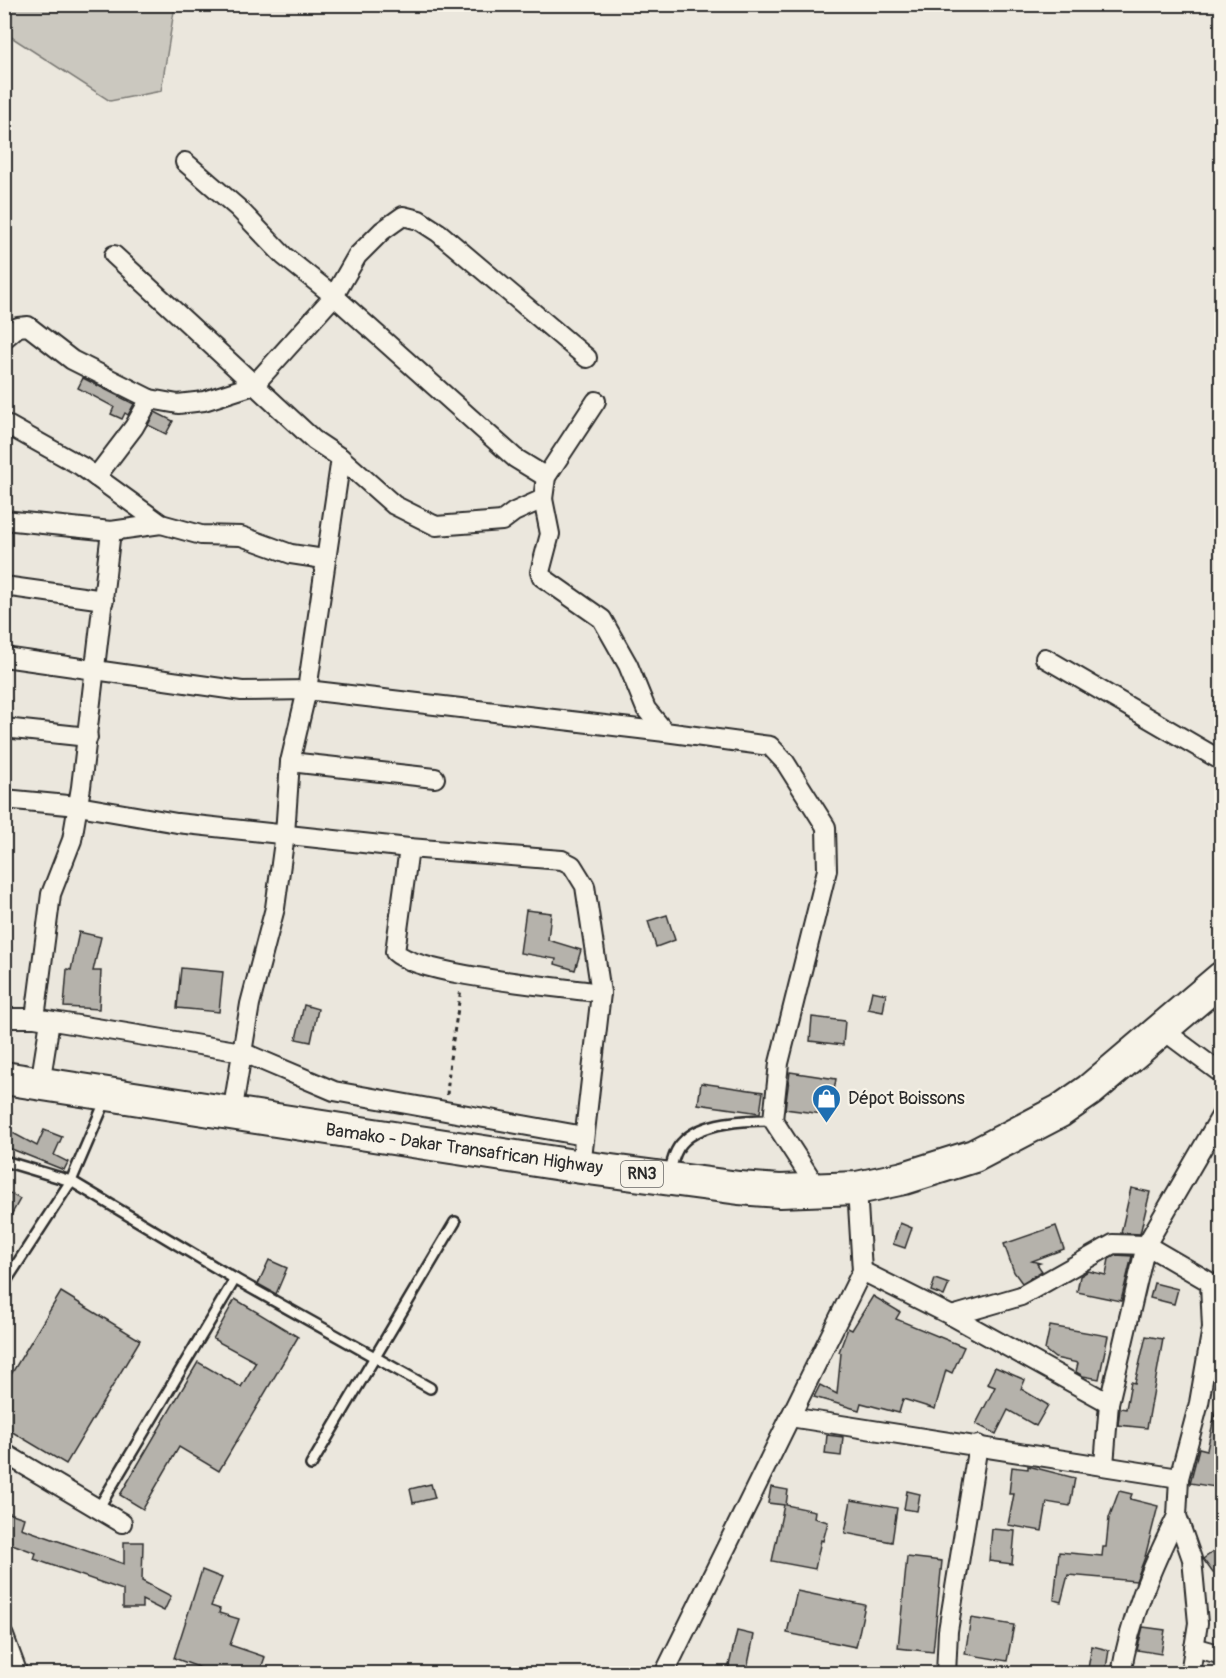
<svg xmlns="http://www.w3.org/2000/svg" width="1226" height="1678" font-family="Pangolin,sans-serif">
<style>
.green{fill:#cbc8bf;stroke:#7b7a75;stroke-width:1.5}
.building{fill:#b5b2ab;stroke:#2b2b2b;stroke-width:1.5}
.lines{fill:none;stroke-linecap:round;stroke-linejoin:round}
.lane-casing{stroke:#2b2b2b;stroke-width:14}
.street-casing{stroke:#2b2b2b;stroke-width:22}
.highway-casing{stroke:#2b2b2b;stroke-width:36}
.path{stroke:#2b2b2b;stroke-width:3;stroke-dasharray:4.5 4.5;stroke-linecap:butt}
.lane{stroke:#f7f3e8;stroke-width:9}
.street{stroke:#f7f3e8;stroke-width:18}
.highway{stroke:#f7f3e8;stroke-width:32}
.labels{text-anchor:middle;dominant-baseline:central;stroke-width:4.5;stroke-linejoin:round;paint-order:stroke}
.shield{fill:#f7f3e8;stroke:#686764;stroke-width:1.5}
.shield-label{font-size:16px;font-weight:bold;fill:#2b2b2b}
.poi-label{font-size:18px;fill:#2b2b2b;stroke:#f7f3e8;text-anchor:start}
.street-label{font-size:18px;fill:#2b2b2b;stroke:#f7f3e8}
</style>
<rect width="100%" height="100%" fill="#ebe7dd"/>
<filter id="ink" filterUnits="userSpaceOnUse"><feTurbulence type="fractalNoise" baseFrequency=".0167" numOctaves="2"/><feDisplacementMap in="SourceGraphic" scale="12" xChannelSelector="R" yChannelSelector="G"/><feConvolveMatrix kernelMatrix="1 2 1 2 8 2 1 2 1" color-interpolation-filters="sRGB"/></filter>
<g filter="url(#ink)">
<polygon class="green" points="4,5 175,5 161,91 110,101 5,33"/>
<g class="building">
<polygon points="83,378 134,404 128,415 125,413 122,419 111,414 114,407 78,388"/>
<polygon points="155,412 173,421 166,434 148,425"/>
<polygon points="526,910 551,913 548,940 581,950 575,970 555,964 556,959 520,953"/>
<polygon points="667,915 675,940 656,947 648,921"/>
<polygon points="79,932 101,937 93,971 101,971 99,1009 64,1007 67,969 71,970"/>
<polygon points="181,968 223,972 219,1012 177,1008"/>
<polygon points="872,991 886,994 883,1012 868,1009"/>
<polygon points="304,1005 318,1009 311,1042 296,1039"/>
<polygon points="812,1017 845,1021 843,1045 810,1041"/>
<polygon points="790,1072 836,1079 830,1115 785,1109"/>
<polygon points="701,1083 763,1092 760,1113 698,1104"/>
<polygon points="44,1130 62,1137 54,1155 68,1162 64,1170 4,1146 11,1132 37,1146"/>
<polygon points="1131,1188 1150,1192 1140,1234 1121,1233"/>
<polygon points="4,1190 20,1199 4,1228"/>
<polygon points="900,1223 912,1228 905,1248 893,1244"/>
<polygon points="1056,1226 1064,1249 1032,1261 1040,1263 1037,1264 1042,1271 1022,1283 1014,1272 1004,1244"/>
<polygon points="1116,1255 1132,1256 1121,1301 1077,1292 1080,1276 1088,1271 1106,1275 1109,1259"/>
<polygon points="269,1260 287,1268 276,1294 258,1284"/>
<polygon points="935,1279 949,1284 944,1296 931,1291"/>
<polygon points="1154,1283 1178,1289 1174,1304 1150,1298"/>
<polygon points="61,1292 140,1340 66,1464 4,1427 4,1386"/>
<polygon points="873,1296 900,1312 896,1319 964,1347 952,1373 946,1370 935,1409 903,1399 899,1413 861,1403 859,1410 814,1397 820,1385 837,1394 841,1353 839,1352 848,1328 852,1330"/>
<polygon points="235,1299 298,1337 219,1471 179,1447 143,1509 120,1495 198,1362 241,1387 256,1362 213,1339"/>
<polygon points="1050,1326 1108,1336 1099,1379 1083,1376 1076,1372 1078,1363 1055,1358 1045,1350"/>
<polygon points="1146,1336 1163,1339 1147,1428 1118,1425 1120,1408 1126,1409 1131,1382 1135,1383"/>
<polygon points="995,1367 1025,1380 1021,1389 1048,1405 1036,1426 1008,1410 996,1434 976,1424 995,1387 987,1384"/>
<polygon points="1216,1409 1221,1409 1221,1474 1218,1473 1215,1487 1190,1483 1199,1448 1207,1450"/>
<polygon points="827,1435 843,1437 841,1456 825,1454"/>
<polygon points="1028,1466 1075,1478 1070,1506 1047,1502 1042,1531 1008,1525 1014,1494 1009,1494 1012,1467 1028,1469"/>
<polygon points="431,1484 435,1498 413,1503 410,1489"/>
<polygon points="771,1487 788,1490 786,1505 815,1511 814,1518 828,1522 823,1541 821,1540 815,1569 772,1561 784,1505 768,1503"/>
<polygon points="907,1491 920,1494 917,1511 904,1509"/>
<polygon points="1119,1491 1132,1494 1130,1499 1158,1506 1145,1557 1136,1581 1068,1575 1061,1602 1054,1600 1059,1552 1102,1556 1103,1547 1106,1547 1109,1518"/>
<polygon points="851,1500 897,1508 892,1542 845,1533"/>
<polygon points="4,1511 24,1518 21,1528 124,1564 124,1542 143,1542 142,1581 171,1596 164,1611 142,1600 142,1608 123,1608 123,1590 34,1559 36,1553 4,1541"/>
<polygon points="992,1529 1015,1531 1012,1564 989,1561"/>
<polygon points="1213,1552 1221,1567 1213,1573 1203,1559"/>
<polygon points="907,1557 942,1561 933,1652 898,1648"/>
<polygon points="202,1570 222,1578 211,1606 220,1609 219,1613 239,1619 230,1645 265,1657 259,1674 217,1674 174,1658"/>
<polygon points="797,1591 865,1605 856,1647 787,1633"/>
<polygon points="971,1618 1014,1625 1007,1661 965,1654"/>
<polygon points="1143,1627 1165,1630 1161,1654 1137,1650"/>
<polygon points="737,1631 754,1635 746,1674 727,1674"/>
<polygon points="1092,1646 1109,1650 1105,1674 1087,1674"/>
</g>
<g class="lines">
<defs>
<g id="lane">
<polyline points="4,1161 71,1181 107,1097"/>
<path d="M669 1174C672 1164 674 1151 682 1143 701 1121 747 1120 773 1120"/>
<polyline points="235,1279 430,1388"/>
<polyline points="4,1284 71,1181 235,1279 98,1509"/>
<polyline points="311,1465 455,1222"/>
</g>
<g id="street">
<polyline points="185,162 238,208 284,256 334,296 515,458 546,477"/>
<polyline points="114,255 314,440 341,458 394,505 436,526 502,521 514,512 543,499 546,477 596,401"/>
<polyline points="4,339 18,327 28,326 72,360 150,399 178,404 204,401 254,385 334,296 357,256 382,231 403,216 419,220 439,233 587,358"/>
<polyline points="4,423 81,466 161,524 201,535 241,536 291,554 324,559"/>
<polyline points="96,477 134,427 150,399"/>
<polyline points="543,499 550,534 540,572 542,577 602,619 628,665 646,709 665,732 770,746 785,762 826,827 827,870 779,1063 773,1120 819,1191"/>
<polyline points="4,520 111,531 161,524"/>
<polyline points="4,586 104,600"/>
<polyline points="4,657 242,691 307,690 665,732"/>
<polyline points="1045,658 1222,761"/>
<polyline points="4,728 88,737"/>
<polyline points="290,762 435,778"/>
<polyline points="4,799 78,806 177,823 409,848 562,860 572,865 585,886 601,993 581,1167"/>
<path d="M409 848 395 952C420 976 561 987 601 993"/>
<polyline points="4,1018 35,1018 242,1052 334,1091 584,1136"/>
<polyline points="35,1018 51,894 72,840 81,787 111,531"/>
<polyline points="1163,1030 1222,1074"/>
<polyline points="40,1084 50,1021"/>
<polyline points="232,1114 250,1004 275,908 285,834 290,762 307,690 341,458"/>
<polyline points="862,1271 952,1316 1109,1403"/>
<polyline points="952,1316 1021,1296 1113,1244 1146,1245 1220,1288"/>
<polyline points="790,1417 1179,1478"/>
<polyline points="4,1453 122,1523"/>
<polyline points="1104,1465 1109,1403 1146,1245 1222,1114"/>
<polyline points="4,1636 18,1674"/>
<polyline points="1194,1647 1222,1655"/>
<polyline points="664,1674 862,1271 857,1188"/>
<polyline points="946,1674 948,1631 978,1445"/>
<path d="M1121 1674C1131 1615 1151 1569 1177 1516"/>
<polyline points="1190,1674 1198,1623 1192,1559 1177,1516 1179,1478 1199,1403 1212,1328 1210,1283"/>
</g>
<polyline id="highway" points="4,1078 581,1167 739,1188 780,1191 857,1188 904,1178 974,1156 1060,1111 1090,1090 1222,978"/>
</defs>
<use href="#lane" class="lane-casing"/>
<use href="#street" class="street-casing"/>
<use href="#highway" class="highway-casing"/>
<polyline class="path" points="447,1095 450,1059 461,989"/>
<use href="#lane" class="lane"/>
<use href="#street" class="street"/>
<use href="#highway" class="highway"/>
</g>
</g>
<defs>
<symbol id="shop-pin" viewBox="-11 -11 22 30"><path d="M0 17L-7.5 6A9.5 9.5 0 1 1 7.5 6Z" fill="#1f6fb2" stroke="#f7f3e8"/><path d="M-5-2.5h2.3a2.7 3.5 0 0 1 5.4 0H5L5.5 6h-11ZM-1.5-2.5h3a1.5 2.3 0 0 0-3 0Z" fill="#fff"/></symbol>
</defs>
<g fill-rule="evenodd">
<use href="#shop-pin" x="810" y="1082" width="33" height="45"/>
</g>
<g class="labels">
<rect class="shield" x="621" y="1161" width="42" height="26" rx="4.5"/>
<g class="shield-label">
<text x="642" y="1174">RN3</text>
</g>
<g class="poi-label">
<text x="848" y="1098">Dépot Boissons</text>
</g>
<g class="street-label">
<text transform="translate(464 1149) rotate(8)">Bamako - Dakar Transafrican Highway</text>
</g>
</g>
<rect width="1226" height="1678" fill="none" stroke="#f7f3e8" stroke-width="24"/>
<rect x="12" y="12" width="1202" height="1654" fill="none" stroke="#2b2b2b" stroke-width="2" filter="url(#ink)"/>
</svg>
